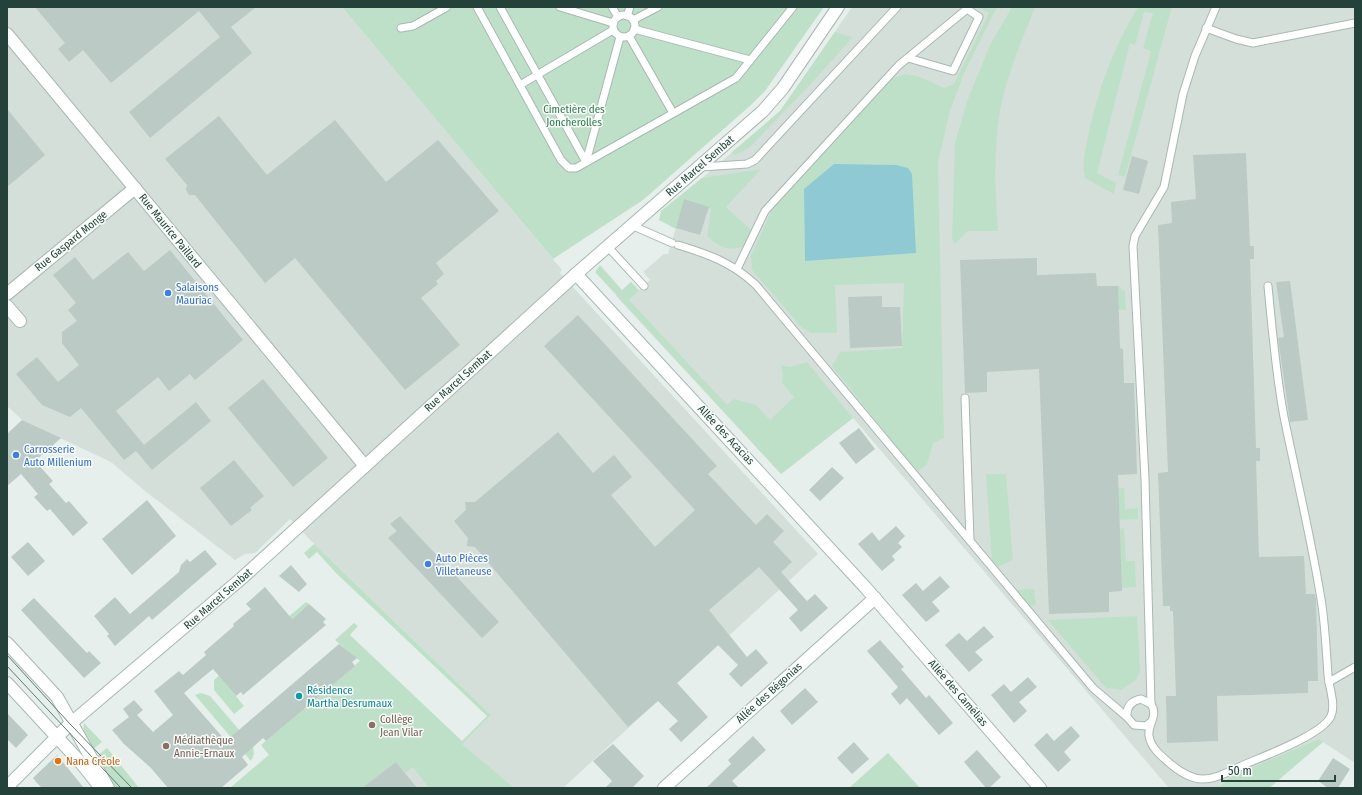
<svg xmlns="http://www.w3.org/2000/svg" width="1362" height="795" font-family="'Fira Sans Condensed',sans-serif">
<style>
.built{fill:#d4dfda}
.green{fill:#bfe0c8}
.water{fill:#8ec9d4}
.building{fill:#bbcac4}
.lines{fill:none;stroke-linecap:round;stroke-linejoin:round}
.service-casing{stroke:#a8b8b2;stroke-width:9}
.minor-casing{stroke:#a8b8b2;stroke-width:14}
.tertiary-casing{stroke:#a8b8b2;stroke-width:14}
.service{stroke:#fff;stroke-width:7}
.minor{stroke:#fff;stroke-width:12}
.tertiary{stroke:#fff;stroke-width:12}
.tram{stroke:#5f7d75;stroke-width:1}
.shop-dot{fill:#3f7fe0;stroke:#f7fbf9;stroke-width:1.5}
.culture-dot{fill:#0f9aa8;stroke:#f7fbf9;stroke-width:1.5}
.education-dot{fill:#8d6e63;stroke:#f7fbf9;stroke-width:1.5}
.food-dot{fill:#e8710a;stroke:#f7fbf9;stroke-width:1.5}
.labels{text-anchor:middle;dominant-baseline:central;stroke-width:3;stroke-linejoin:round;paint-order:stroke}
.park-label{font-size:11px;fill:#2d7a4b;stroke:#f7fbf9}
.street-label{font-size:11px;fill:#24423a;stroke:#f7fbf9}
.shop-label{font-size:11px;fill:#366cbe;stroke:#f7fbf9;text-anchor:start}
.culture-label{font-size:11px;fill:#0d838f;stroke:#f7fbf9;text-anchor:start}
.education-label{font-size:11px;fill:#785e54;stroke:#f7fbf9;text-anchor:start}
.food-label{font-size:11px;fill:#c56008;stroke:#f7fbf9;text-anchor:start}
</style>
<rect width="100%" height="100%" fill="#e6efeb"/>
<g class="built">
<polygon points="7,7 342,7 562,270 560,273 818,554 563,788 230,788 371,668 461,744 491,715 319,549 290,519 255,553 245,554 235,560 145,491 111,462 22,420 7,406"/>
<polygon points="852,7 1355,7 1355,763 1323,742 1269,788 1169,788 853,418 781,474 616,296 631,282 639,290 650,280 643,272 664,254 668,254 687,191 780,111"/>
</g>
<g class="green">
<polygon points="342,7 824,7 765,91 751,105 643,200 553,259"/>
<polygon points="978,7 997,7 964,73 950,111 938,162 944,438 933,443 927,464 917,472 832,366 840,352 902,348 904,283 835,285 837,333 811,333 802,328 752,270 751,256 772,209 890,79 906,74 920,77 944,88 954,84 989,13"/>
<path d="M1012 7H1035C1021 43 1005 79 999 117 994 155 995 193 998 231H968L955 244 952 239 955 143 967 101 990 45Z"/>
<path d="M1138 7H1172L1125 177 1118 175 1151 51 1143 48 1153 13 1144 12 1135 45 1130 43 1097 173 1116 183 1114 194 1085 178C1081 162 1087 142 1090 127 1101 82 1114 47 1138 7Z"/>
<polygon points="835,32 853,37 810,85 749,148 735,155 731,153 780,111"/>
<path d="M761 169 726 207 751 230 744 246C728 252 719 247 707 236L711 209 685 200 676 229 659 220 661 211 702 178Z"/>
<polygon points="600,265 622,290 631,282 639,291 629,300 727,405 734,399 756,405 770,420 794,397 782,383 783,375 781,365 791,367 807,362 853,418 781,474 595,272"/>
<polygon points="1117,285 1125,292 1126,310 1118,310"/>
<polygon points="986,474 1006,474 1013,560 998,567 992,561"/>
<polygon points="1117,488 1124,488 1125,509 1138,508 1138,519 1119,520"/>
<polygon points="1124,528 1126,561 1135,561 1136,587 1121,588 1118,529"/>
<polygon points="314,544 491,715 462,744 514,788 429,788 413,767 405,773 396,762 362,788 230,788 269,755 261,745 360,661 335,640 354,623 358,626 350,635 462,741 487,716 336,573 317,552 309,559 304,553"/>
<polygon points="1034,589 1036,605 1030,606 1015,590"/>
<polygon points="306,602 309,604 222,679 244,706 234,714 214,690 214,680"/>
<polygon points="1137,616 1140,671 1136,680 1121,690 1106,688 1048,620"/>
<polygon points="201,693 210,696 253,746 254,754 251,761 195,695"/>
<polygon points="84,723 102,742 91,751 83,732"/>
<polygon points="1319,739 1323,742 1269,788 1218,788 1230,777"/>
<polygon points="107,748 139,788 117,788 109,781 96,757"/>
<polygon points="888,753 920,788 849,788"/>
</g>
<polygon class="water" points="834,164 896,165 908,168 912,174 916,253 805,261 804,189"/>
<g class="building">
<polygon points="35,7 256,7 231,27 252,53 150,138 129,112 220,37 199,11 111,83 83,50 69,62 58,49 65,43"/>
<polygon points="7,109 45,155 7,187"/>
<polygon points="219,116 267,175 335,120 386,182 438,140 499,211 436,263 444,274 436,281 438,284 421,298 460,345 405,390 295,258 265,283 195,195 189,195 186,190 187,185 165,159"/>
<polygon points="1246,153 1250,246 1254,246 1254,259 1250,259 1256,448 1260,448 1260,461 1256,461 1259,557 1304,556 1306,594 1315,594 1316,600 1318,681 1308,681 1308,693 1217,696 1218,741 1167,743 1166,696 1176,696 1173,611 1170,611 1170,606 1163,606 1158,473 1168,472 1158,225 1172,223 1171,202 1196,199 1193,155"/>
<polygon points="1132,156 1148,161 1139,194 1123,190"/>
<polygon points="684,199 709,207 700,235 676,228"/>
<polygon points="170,250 243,340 195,380 190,374 169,391 158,377 116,411 144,445 196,402 211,421 152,470 136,451 124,460 81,408 70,417 42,405 16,374 37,357 58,382 79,365 62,343 62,332 77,321 68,310 76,303 53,275 75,257 93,280 128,252 144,271"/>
<polygon points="1037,258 1037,275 1096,273 1097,286 1118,286 1120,348 1123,349 1124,383 1134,383 1137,474 1118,475 1122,591 1109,592 1109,612 1049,614 1039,369 987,372 987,392 965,393 960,260"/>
<polygon points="1290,281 1308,420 1290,422 1278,338 1284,337 1276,282"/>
<polygon points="882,296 882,307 900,307 902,346 850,348 848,297"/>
<polygon points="578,315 717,466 708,474 756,525 767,514 784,531 773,542 792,562 781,572 807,601 815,594 828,608 801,632 789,618 798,610 759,567 709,610 747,657 756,649 768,663 741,687 729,674 738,665 718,645 677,683 708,717 681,742 669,729 678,721 658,701 628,727 475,547 467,546 468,538 454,521 466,510 465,502 475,502 558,432 593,473 614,455 632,477 611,495 655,547 695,510 544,346"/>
<polygon points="263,379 328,458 293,487 228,408"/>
<polygon points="22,420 61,438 35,461 53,481 49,484 66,503 69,501 88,523 73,536 50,509 47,511 34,497 38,494 21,474 7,486 7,434"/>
<polygon points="859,428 875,449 856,464 839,443"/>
<polygon points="234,460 264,496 250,508 252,510 231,526 200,488"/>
<polygon points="832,467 844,478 820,501 809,490"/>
<polygon points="147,500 176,536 132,575 102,539"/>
<polygon points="400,516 499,622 482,638 388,538 397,531 390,524"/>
<polygon points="896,526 905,536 898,543 902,547 892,556 895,560 882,571 858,544 872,532 879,541"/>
<polygon points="28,542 45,561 28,576 11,557"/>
<polygon points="205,550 217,564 152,620 149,616 115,646 107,636 109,634 94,616 115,597 130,614 179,572 181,565 187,559 190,562"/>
<polygon points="291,565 307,584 299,592 279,576"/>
<polygon points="940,576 950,587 932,602 940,611 926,622 902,595 916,583 923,591"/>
<polygon points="265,587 292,619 309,604 326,619 323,622 326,625 243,695 241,692 236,696 213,669 184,693 226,741 339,644 357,658 352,662 355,666 266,741 263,738 242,757 248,765 221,788 168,788 151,768 124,744 112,730 129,717 123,709 134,700 143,710 137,715 153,732 173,715 154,691 179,671 183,675 206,655 204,652 234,626 233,624 251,609 246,604"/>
<polygon points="34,598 87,653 89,651 101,663 84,678 21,610"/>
<polygon points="984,626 994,637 975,652 983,660 969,672 945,645 959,633 967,641"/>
<polygon points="880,640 904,667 901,669 926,698 929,695 953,723 939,735 907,698 900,705 891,694 898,687 867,651"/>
<polygon points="1028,677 1037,687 1019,702 1027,711 1014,723 991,695 1004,684 1011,692"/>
<polygon points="805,688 818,702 792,725 780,711"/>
<polygon points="7,713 28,735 16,748 7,739"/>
<polygon points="1071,726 1080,736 1064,752 1071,760 1058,772 1034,745 1047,733 1054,741"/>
<polygon points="753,736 766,750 732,781 739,788 706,788 731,764 728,760"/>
<polygon points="854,742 869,759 852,774 837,758"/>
<polygon points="613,744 644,776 632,788 605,788 612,781 593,761"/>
<polygon points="977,750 1001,777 989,788 986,788 964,762"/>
<polygon points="57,755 84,788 42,788 37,783 33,778"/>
<polygon points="1333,758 1350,769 1338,788 1328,788 1318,781"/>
<polygon points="396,762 417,788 362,788"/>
</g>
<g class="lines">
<defs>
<g id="service">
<polyline points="477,7 561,160 569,168 576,168 736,78 793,7"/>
<polyline points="500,7 586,162"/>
<polyline points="560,7 613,23"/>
<polyline points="612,7 618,17"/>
<circle cx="624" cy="26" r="11"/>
<polyline points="627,16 630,7"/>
<polyline points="633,20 658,7"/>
<polyline points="401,28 413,26 447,7"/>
<polyline points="1206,28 1236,39 1253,43 1355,23"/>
<polyline points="634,29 750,60"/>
<polyline points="629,36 673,113"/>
<polyline points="520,85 613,30"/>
<polyline points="586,162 620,37"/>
<polyline points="701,167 747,164 755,160 897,7"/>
<polyline points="631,225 672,243"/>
<path d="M678 245C708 254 733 263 756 285L1093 688 1127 717"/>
<polyline points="607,246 644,286"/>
<polyline points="737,269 765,211 899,65 967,9 979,17 953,71 908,58"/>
<polyline points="965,398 970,540"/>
<polyline points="1329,682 1355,667"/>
<polyline points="1151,704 1145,479 1133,246 1135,236 1164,187 1183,94 1195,56 1216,7"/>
<path d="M1152 721 1146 726 1134 725 1127 717C1126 707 1131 701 1141 699L1151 704C1159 716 1147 724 1149 736 1151 747 1159 754 1167 761 1200 790 1212 779 1248 763 1267 755 1323 734 1331 716 1336 704 1329 688 1328 675 1326 648 1325 620 1320 593 1310 534 1296 475 1284 417 1276 374 1272 329 1268 286"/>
</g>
<g id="minor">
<polyline points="7,34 365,466"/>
<polyline points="576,274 865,587 1040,788"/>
<polyline points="7,294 135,188"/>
<polyline points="7,306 20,321"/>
<polyline points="7,787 70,724 242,578 576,274 763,111 783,88 838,7"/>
<polyline points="664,788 875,598"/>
</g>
<g id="tertiary">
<polyline points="7,643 57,697 108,788"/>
<polyline points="7,683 81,763 101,788"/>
</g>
</defs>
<use href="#service" class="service-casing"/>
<use href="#minor" class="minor-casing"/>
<use href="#tertiary" class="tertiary-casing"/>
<use href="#service" class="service"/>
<use href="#minor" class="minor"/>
<use href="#tertiary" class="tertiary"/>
<g class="tram">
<polyline points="7,655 70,724 132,788"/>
<polyline points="7,666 121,788"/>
</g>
</g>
<g class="shop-dot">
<circle cx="168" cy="293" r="4"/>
<circle cx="16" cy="455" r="4"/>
<circle cx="428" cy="564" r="4"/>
</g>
<circle class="culture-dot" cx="299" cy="696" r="4"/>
<g class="education-dot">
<circle cx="372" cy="725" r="4"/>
<circle cx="166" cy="746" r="4"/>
</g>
<circle class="food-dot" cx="58" cy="761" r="4"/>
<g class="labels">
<g class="park-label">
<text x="574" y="109">Cimetière des<tspan x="574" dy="13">Joncherolles</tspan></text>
</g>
<g class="street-label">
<text transform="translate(700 166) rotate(-41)">Rue Marcel Sembat</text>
<text transform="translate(170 231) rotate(51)">Rue Maurice Paillard</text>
<text transform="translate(71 241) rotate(-39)">Rue Gaspard Monge</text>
<text transform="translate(458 381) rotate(-42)">Rue Marcel Sembat</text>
<text transform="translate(726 435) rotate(47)">Allée des Acacias</text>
<text transform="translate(218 599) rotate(-41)">Rue Marcel Sembat</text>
<text transform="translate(769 693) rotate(-42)">Allée des Bégonias</text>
<text transform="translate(958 693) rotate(49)">Allée des Camélias</text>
</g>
<g class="shop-label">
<text x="176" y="287">Salaisons<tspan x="176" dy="13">Mauriac</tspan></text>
<text x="24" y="449">Carrosserie<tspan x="24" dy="13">Auto Millenium</tspan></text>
<text x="436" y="558">Auto Pièces<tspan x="436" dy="13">Villetaneuse</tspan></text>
</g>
<g class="culture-label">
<text x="307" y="690">Résidence<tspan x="307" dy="13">Martha Desrumaux</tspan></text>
</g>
<g class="education-label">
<text x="380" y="719">Collège<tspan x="380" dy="13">Jean Vilar</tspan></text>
<text x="174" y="740">Médiathèque<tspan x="174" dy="13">Annie-Ernaux</tspan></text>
</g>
<g class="food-label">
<text x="66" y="761">Nana Créole</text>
</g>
</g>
<rect width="1362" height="795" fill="none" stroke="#24423a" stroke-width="16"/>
<path d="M1222 775v6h113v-6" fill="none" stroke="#24423a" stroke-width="2"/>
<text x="1228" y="775" font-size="12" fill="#24423a" stroke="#f7fbf9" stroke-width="3" paint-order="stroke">50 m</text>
</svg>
